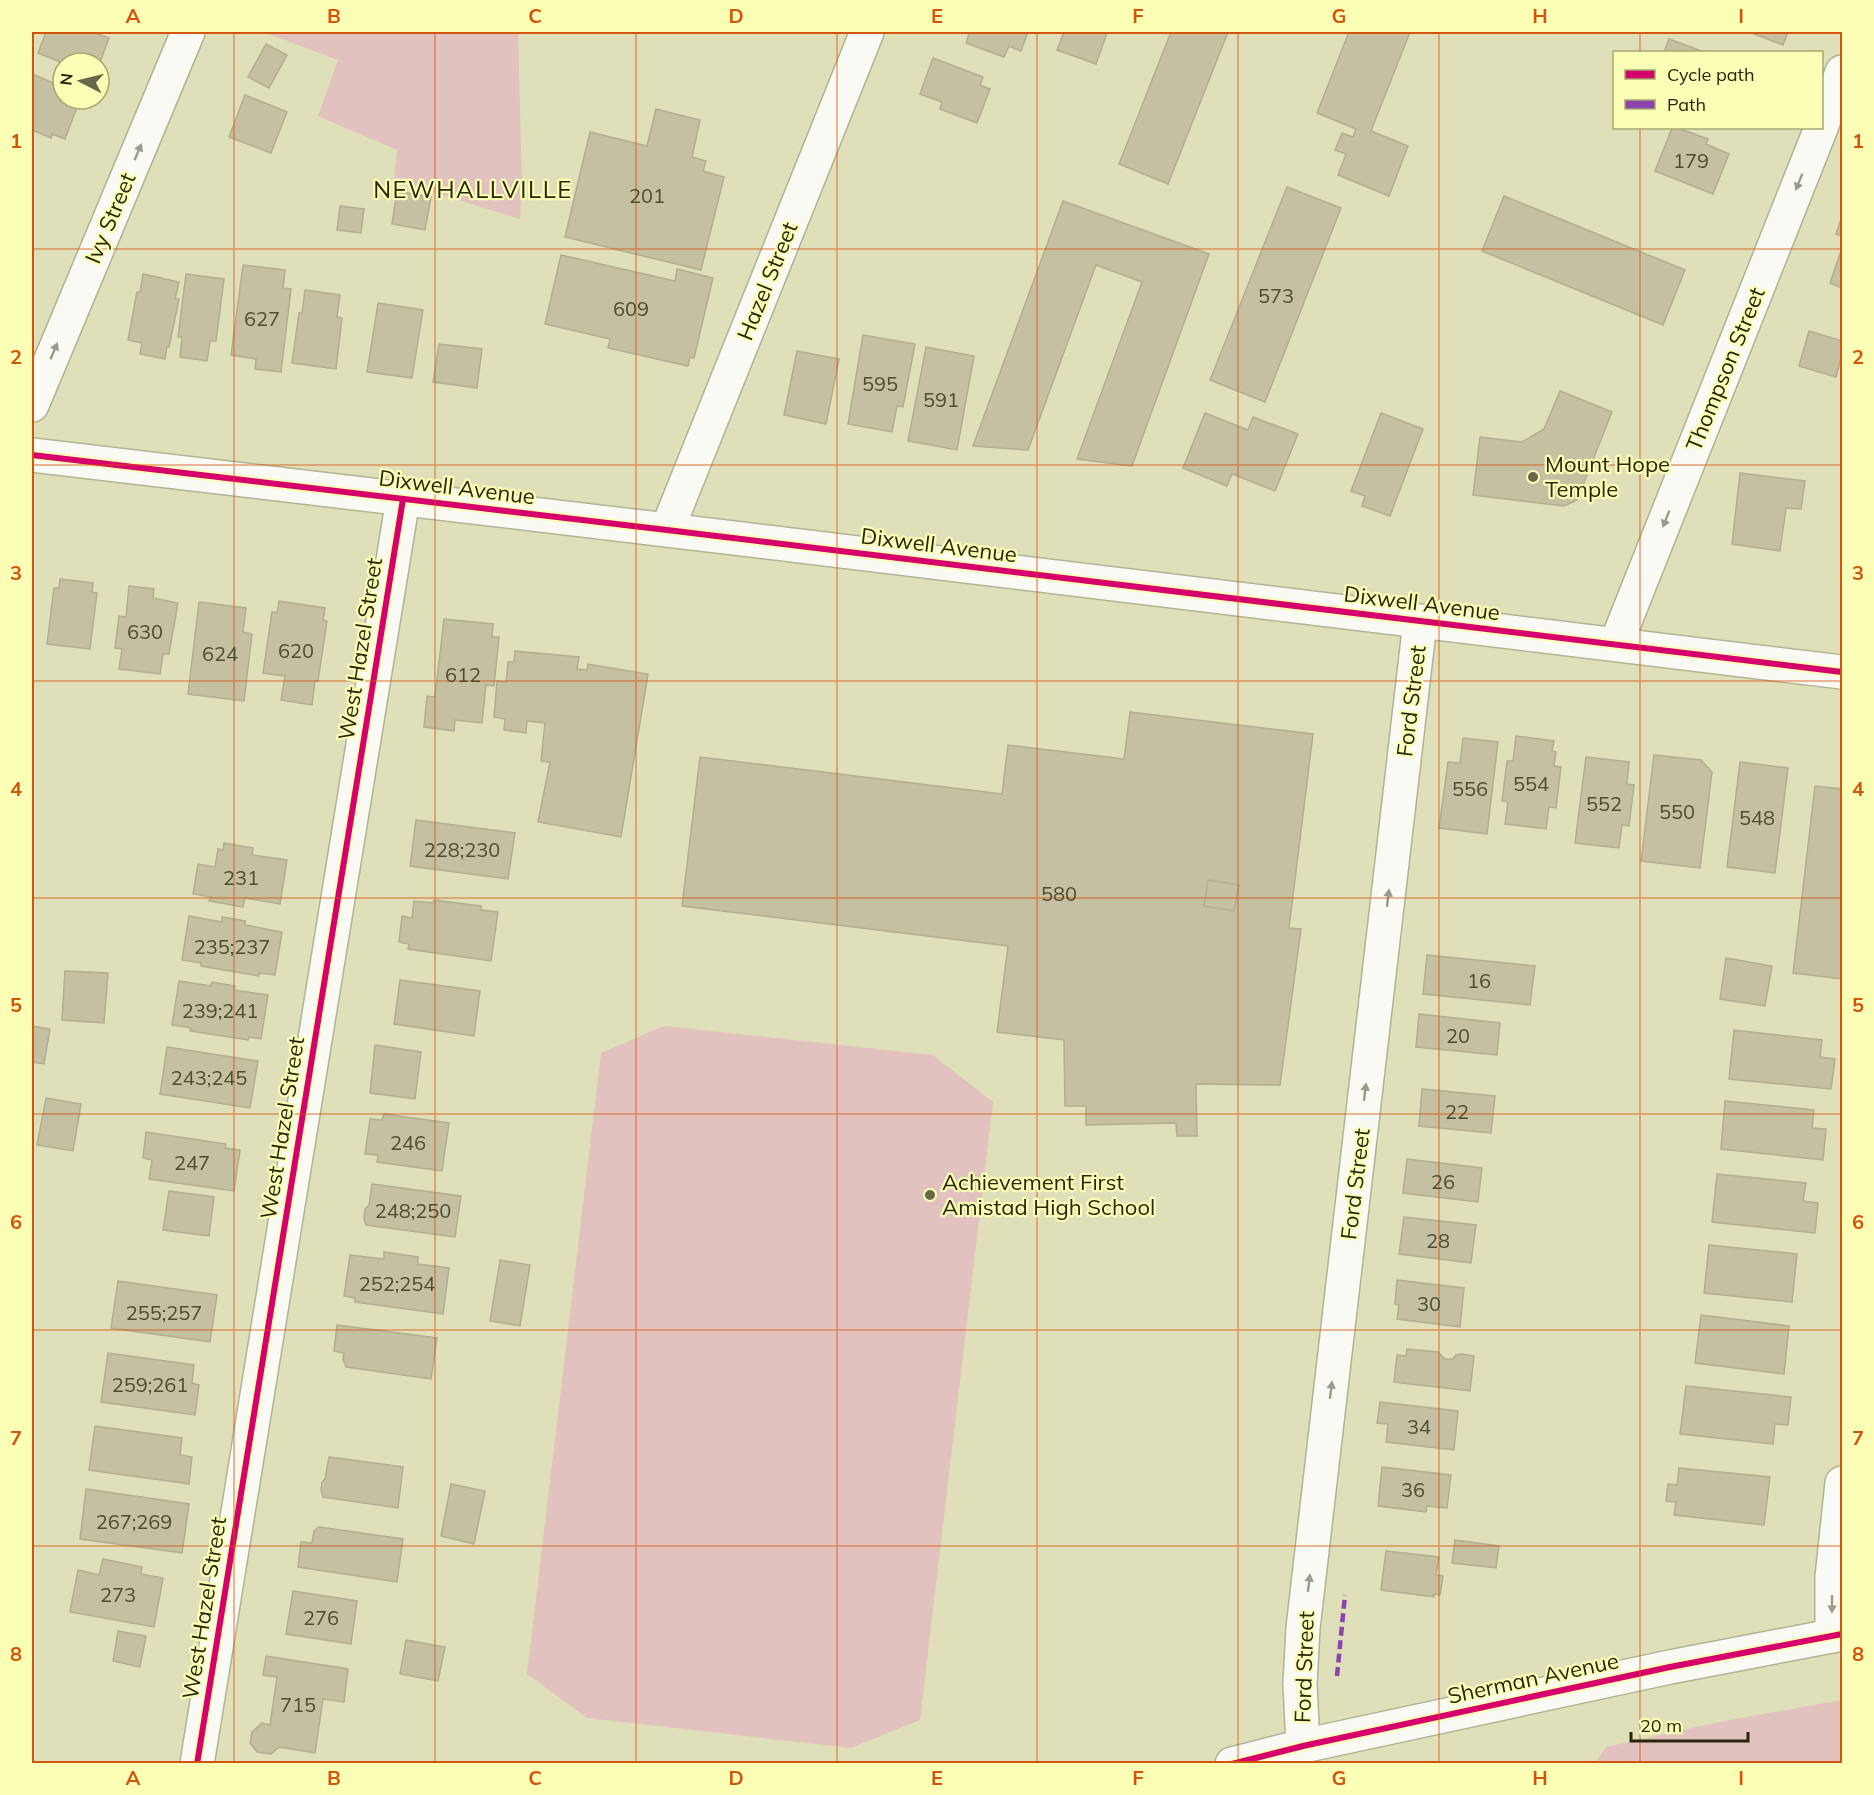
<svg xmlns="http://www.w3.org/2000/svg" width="1874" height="1795" font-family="Mulish,sans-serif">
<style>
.green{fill:#e1c2be}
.building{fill:#c4c0a1;stroke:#b2ae90;stroke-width:1.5}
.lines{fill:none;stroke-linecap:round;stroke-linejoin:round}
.street-casing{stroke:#b2b394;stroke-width:36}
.secondary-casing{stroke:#b2b394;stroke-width:36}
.primary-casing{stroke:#b2b394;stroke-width:36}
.street{stroke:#fafaf4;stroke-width:33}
.secondary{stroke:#fafaf4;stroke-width:33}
.primary{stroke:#fafaf4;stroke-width:33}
.quiet{stroke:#8e44ad;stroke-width:4.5;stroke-dasharray:9 4.5;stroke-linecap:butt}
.cycleway-casing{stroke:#fbfeb5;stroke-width:10}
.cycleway{stroke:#d6006c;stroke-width:6}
.oneway{fill:#9b9b8b}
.grid{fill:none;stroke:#d5540c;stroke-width:1.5;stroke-opacity:0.55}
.poi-dot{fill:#676847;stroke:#fbfeb5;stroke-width:2}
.labels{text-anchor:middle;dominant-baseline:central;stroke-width:4.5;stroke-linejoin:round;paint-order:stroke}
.number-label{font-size:20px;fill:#4e4d30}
.street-label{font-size:22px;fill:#27270a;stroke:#fbfeb5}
.poi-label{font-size:22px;fill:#27270a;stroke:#fbfeb5;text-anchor:start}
.neighbourhood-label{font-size:24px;letter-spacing:1.5px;fill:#27270a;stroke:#fbfeb5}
.neatline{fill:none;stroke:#d5540c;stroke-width:2}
.grid-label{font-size:20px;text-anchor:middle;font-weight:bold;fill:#d5540c}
</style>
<rect width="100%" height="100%" fill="#dfe0b9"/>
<g class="green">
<polygon points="264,32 518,32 522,187 520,219 394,180 397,150 318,116 338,60"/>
<polygon points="664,1026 933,1055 993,1102 920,1720 851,1748 587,1718 527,1674 601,1053"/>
<polygon points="1842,1700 1842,1763 1595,1763 1606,1747 1719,1722"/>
</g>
<g class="building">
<polygon points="46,32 92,32 109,38 99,65 99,63 63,63 38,53"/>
<polygon points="962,32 1028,32 1021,51 1009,46 1004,57 966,43 969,34"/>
<polygon points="1064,32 1107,33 1096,64 1057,50"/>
<polygon points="1171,32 1228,32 1168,184 1119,164"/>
<polygon points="1349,32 1410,32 1371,131 1408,146 1389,196 1338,175 1346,154 1335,150 1342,133 1353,137 1356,129 1317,113"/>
<polygon points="1749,32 1788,32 1783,45"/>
<polygon points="1669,39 1704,52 1664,52"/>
<polygon points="266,44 287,55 269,88 248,77"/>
<polygon points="933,58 983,77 980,85 990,89 977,123 940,109 942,102 920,94"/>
<polygon points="32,74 63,87 63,99 80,99 65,139 52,134 51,138 32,130"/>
<polygon points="245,95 287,112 271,153 229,137"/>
<polygon points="656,109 700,120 692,157 706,161 703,171 724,177 701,270 565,237 590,132 647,146"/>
<polygon points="1672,128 1678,128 1708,139 1706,144 1729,154 1713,194 1655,171"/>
<polygon points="1287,187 1341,208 1265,402 1210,380"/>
<polygon points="397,191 431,197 425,230 392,224"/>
<polygon points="1504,196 1685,270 1663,325 1482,251"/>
<polygon points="1063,201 1209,254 1132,466 1077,459 1142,282 1096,265 1028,450 973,446"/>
<polygon points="340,206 364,209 361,233 337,230"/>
<polygon points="1842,216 1842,236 1836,234"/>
<polygon points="1842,248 1842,288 1830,283"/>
<polygon points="561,255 675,281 677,269 713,278 694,358 690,357 688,366 608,348 610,339 545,324"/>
<polygon points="243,265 285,270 283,288 291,289 281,372 255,369 256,359 231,355"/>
<polygon points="143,274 179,282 175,299 179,299 169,347 167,347 165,359 140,354 142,343 128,340 137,292 140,292"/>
<polygon points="186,274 224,279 216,341 210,341 207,361 180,357 182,337 178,337"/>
<polygon points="305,290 340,295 337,317 342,318 336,369 292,363 299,313 302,313"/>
<polygon points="378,303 423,310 412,378 367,372"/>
<polygon points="1809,331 1842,341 1842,355 1836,377 1799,366"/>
<polygon points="863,335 915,344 903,407 897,406 892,432 848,424"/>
<polygon points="439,344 482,349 477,388 433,382"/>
<polygon points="926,347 974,356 957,450 908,441"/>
<polygon points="797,351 839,359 826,424 784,415"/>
<polygon points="1560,391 1612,412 1577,500 1564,506 1473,495 1480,437 1522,442 1544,429"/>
<polygon points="1205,413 1248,430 1253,417 1298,434 1275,491 1232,474 1227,486 1183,468"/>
<polygon points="1381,413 1423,429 1390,516 1362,506 1365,496 1351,491"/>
<polygon points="1740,473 1805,481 1801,509 1786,508 1780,551 1732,544"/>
<polygon points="60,579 93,583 92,592 97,593 90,649 47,644 54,588 59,588"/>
<polygon points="129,586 154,589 153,598 178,603 169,654 163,654 160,674 119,669 122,649 115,648 119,616 126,617"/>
<polygon points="279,601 325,608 323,620 327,621 318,681 315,681 312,705 281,700 285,676 263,673 272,612 277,613"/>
<polygon points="199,602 246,608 243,632 252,634 244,701 188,694"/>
<polygon points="444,619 493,624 492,637 499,637 494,686 486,685 482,723 455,720 454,731 424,727 427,696 435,697"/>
<polygon points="515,651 579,657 577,669 587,670 588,664 648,674 621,837 538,822 550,762 541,761 545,723 527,721 526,733 504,730 505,719 494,717 497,681 506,682 508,662 514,662"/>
<polygon points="1130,712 1313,734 1289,928 1301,929 1280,1085 1196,1084 1197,1136 1177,1136 1176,1123 1086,1125 1086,1106 1065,1106 1064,1040 997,1032 1008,946 682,906 700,757 1002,794 1008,745 1124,759"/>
<polygon points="1516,736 1554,741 1552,751 1556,752 1554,766 1561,767 1556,808 1549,807 1546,829 1505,824 1508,802 1502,801 1507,761 1513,761"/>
<polygon points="1463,738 1498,742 1487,834 1439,828 1448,762 1460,763"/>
<polygon points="1654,755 1701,760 1712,772 1700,868 1641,861"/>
<polygon points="1586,757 1629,762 1627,784 1634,785 1629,826 1622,825 1619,848 1575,843"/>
<polygon points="1740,762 1788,768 1775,873 1727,867"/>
<polygon points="1815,786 1842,789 1841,922 1842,923 1842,979 1793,973"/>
<polygon points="416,820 515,833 508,879 410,866"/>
<polygon points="224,843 253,848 252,855 287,860 280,904 245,898 243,907 209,901 211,897 193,894 198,864 215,867 218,849 223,850"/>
<polygon points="1208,880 1239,885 1234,911 1204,906"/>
<polygon points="434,900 481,906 481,910 498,912 491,961 408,949 409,944 399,942 402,916 412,918 414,901 433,903"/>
<polygon points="189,916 222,922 222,917 245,921 245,925 282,932 275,975 259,973 259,976 201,966 201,963 182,960"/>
<polygon points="1427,955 1535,966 1530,1005 1423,994"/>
<polygon points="1726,958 1772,966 1765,1006 1720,999"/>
<polygon points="65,971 108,973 104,1023 62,1020"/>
<polygon points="400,980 480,991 474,1036 394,1024"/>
<polygon points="179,981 211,986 212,982 235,986 234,990 268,995 261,1039 249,1037 248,1040 190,1031 191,1028 172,1025"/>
<polygon points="1419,1014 1500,1023 1497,1055 1416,1047"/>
<polygon points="32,1026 50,1029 44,1064 32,1062"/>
<polygon points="1734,1030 1822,1040 1820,1057 1835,1059 1831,1089 1729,1079"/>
<polygon points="375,1045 421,1052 415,1099 370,1093"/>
<polygon points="167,1047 258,1061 250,1108 160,1094"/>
<polygon points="1422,1089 1495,1096 1491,1133 1419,1126"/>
<polygon points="46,1098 81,1104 73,1151 37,1145"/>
<polygon points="1725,1101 1814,1110 1812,1128 1826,1129 1823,1160 1721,1149"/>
<polygon points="384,1114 449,1123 442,1171 377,1162 378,1155 365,1154 370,1119 382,1120"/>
<polygon points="146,1132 226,1144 225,1148 240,1150 234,1191 149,1179 152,1160 143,1158"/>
<polygon points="1407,1159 1482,1168 1478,1202 1403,1193"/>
<polygon points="1717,1174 1806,1183 1803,1201 1818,1203 1815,1233 1712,1222"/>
<polygon points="372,1184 461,1196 455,1237 366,1225 364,1219 365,1209 369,1205"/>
<polygon points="169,1191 214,1197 209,1236 163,1230"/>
<polygon points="1404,1217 1476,1225 1471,1263 1399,1254"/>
<polygon points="1709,1245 1797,1254 1792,1302 1704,1293"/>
<polygon points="384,1252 418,1257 418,1264 449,1268 443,1314 355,1302 355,1298 344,1296 350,1255 384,1259"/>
<polygon points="500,1260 530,1265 520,1326 490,1321"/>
<polygon points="1397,1280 1464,1288 1460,1327 1397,1319 1399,1305 1395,1304"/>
<polygon points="118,1281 217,1295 210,1342 111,1328"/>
<polygon points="1701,1315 1789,1326 1784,1374 1695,1363"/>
<polygon points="337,1325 437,1338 431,1379 346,1367 343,1359 344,1353 334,1351"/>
<polygon points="1407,1349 1438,1352 1445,1359 1453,1359 1456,1355 1462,1354 1474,1356 1470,1391 1394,1382 1397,1355 1406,1356"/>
<polygon points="108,1353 194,1365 192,1383 199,1385 195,1415 101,1402"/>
<polygon points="1686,1386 1791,1397 1788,1425 1775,1424 1773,1444 1680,1434"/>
<polygon points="1380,1402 1458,1411 1454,1450 1386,1442 1388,1424 1377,1423"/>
<polygon points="95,1426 182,1438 180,1455 192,1457 189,1484 89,1470"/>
<polygon points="329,1457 403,1467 398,1508 323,1497 321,1490 322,1482 325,1479"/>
<polygon points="1382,1467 1451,1475 1447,1508 1427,1506 1426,1512 1378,1506"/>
<polygon points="1679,1468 1770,1477 1764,1525 1674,1515 1676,1502 1666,1501 1668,1484 1677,1485"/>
<polygon points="451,1484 485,1491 474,1544 441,1536"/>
<polygon points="86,1489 189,1504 182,1553 80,1539"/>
<polygon points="319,1527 403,1539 397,1582 298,1567 301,1542 312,1543 314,1531"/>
<polygon points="1455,1540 1499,1546 1496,1568 1452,1563"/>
<polygon points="1386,1551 1439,1557 1436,1575 1443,1576 1440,1595 1434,1594 1434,1597 1381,1590"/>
<polygon points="103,1559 142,1567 141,1574 163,1578 154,1627 70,1612 78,1570 99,1575"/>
<polygon points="293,1591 357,1601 351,1644 286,1634"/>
<polygon points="118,1631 146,1636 140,1667 113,1661"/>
<polygon points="406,1640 445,1647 438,1681 400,1674"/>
<polygon points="266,1656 348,1669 344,1702 323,1699 315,1753 279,1747 271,1754 257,1752 250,1743 252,1732 262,1723 270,1725 277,1677 263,1675"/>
</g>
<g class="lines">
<defs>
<g id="street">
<polyline points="1822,125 1842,72"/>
<polyline points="32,405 188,32"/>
<polyline points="667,530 867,32"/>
<polyline points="1616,644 1821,128"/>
<polyline points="1832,1636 1832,1577 1842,1483"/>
<polyline points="1303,1746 1300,1684 1303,1628 1420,622"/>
<polyline points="197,1764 403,499"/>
</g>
<polyline id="secondary" points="1232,1764 1303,1746 1670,1667 1842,1634"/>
<polyline id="primary" points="32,455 667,530 1842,672"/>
</defs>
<use href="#street" class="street-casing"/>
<use href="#secondary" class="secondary-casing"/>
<use href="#primary" class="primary-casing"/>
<use href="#street" class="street"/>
<use href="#secondary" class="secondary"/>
<use href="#primary" class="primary"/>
<polyline class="quiet" points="1337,1676 1345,1595"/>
<defs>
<g id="cycleway">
<polyline points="32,455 667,530 1842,672"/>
<polyline points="197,1764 403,499"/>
<polyline points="1232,1764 1303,1746 1670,1667 1842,1634"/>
</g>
</defs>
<use href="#cycleway" class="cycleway-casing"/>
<use href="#cycleway" class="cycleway"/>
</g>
<defs><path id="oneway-solid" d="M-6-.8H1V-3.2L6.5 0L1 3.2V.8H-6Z" transform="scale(1.5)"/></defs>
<g class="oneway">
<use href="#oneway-solid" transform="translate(138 152) rotate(-67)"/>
<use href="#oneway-solid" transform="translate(1799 182) rotate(112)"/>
<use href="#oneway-solid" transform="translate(54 351) rotate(-67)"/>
<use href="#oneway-solid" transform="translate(1666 519) rotate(112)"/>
<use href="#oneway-solid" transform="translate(1388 898) rotate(-83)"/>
<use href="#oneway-solid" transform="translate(1365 1092) rotate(-83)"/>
<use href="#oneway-solid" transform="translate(1331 1390) rotate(-83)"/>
<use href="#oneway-solid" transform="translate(1309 1583) rotate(-83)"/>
<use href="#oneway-solid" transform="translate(1832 1604) rotate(90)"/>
</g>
<path class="grid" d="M234 32V1764M435 32V1764M636 32V1764M837 32V1764M1037 32V1764M1238 32V1764M1439 32V1764M1640 32V52M1640 128V1764M32 249H1842M32 465H1842M32 681H1842M32 898H1842M32 1114H1842M32 1330H1842M32 1546H1842"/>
<g class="poi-dot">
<circle cx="1533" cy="477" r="6"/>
<circle cx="930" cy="1195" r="6"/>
</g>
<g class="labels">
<g class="number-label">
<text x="1691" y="160">179</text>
<text x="647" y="195">201</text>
<text x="1276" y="295">573</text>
<text x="631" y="308">609</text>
<text x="262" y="318">627</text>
<text x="880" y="383">595</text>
<text x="941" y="399">591</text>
<text x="145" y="631">630</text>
<text x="296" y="650">620</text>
<text x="220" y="653">624</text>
<text x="463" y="674">612</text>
<text x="1531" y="783">554</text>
<text x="1470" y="788">556</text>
<text x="1604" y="803">552</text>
<text x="1677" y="811">550</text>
<text x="1757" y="817">548</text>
<text x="462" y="849">228;230</text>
<text x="241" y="877">231</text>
<text x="1059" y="893">580</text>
<text x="232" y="946">235;237</text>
<text x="1479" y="980">16</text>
<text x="220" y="1010">239;241</text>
<text x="1458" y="1035">20</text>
<text x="209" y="1077">243;245</text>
<text x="1457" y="1111">22</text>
<text x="408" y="1142">246</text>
<text x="192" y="1162">247</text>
<text x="1443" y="1181">26</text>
<text x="413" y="1210">248;250</text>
<text x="1438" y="1240">28</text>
<text x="397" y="1283">252;254</text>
<text x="1429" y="1303">30</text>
<text x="164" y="1312">255;257</text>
<text x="150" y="1384">259;261</text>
<text x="1419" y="1426">34</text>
<text x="1413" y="1489">36</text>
<text x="134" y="1521">267;269</text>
<text x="118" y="1594">273</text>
<text x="321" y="1617">276</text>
<text x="298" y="1704">715</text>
</g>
<g class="street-label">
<text transform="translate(110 218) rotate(-67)">Ivy Street</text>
<text transform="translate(767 281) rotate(-68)">Hazel Street</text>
<text transform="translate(1725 369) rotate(-68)">Thompson Street</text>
<text transform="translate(457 487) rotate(7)">Dixwell Avenue</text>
<text transform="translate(939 545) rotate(7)">Dixwell Avenue</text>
<text transform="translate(1422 603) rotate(7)">Dixwell Avenue</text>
<text transform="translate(360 649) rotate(-81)">West Hazel Street</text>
<text transform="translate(1411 701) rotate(-83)">Ford Street</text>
<text transform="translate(282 1128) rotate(-81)">West Hazel Street</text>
<text transform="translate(1355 1184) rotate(-83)">Ford Street</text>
<text transform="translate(204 1608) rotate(-81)">West Hazel Street</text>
<text transform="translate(1304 1667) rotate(-88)">Ford Street</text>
<text transform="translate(1533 1678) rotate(-12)">Sherman Avenue</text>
</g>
<g class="poi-label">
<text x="1545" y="464">Mount Hope<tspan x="1545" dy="25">Temple</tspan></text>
<text x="942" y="1182">Achievement First<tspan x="942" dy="25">Amistad High School</tspan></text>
</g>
<g class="neighbourhood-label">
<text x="473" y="189">NEWHALLVILLE</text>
</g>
</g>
<rect width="1874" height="1795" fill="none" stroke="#fbfeb5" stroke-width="66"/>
<rect x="1613" y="51" width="210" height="78" fill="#fbfeb5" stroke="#a6a871" stroke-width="1.5"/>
<rect x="1625" y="70" width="30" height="9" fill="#d6006c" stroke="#a6a871" stroke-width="1.5"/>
<text x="1667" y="81" font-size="18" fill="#27270a">Cycle path</text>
<rect x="1625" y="100" width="30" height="9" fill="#8e44ad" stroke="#a6a871" stroke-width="1.5"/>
<text x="1667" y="111" font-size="18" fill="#27270a">Path</text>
<g transform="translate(81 81) rotate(277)"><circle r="28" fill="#fbfeb5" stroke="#a6a871" stroke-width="1.5"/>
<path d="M0-4.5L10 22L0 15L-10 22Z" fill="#676847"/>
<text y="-9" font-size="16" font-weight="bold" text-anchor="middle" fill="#27270a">N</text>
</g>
<path d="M1631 1732v9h117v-9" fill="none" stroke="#27270a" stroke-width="3"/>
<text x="1640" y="1732" font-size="18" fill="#27270a" stroke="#fbfeb5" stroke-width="4.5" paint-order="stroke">20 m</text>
<rect x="33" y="33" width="1808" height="1729" class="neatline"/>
<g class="grid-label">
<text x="133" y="23">A</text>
<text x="334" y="23">B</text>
<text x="535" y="23">C</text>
<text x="736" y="23">D</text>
<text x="937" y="23">E</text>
<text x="1138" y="23">F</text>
<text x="1339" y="23">G</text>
<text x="1540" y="23">H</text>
<text x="1741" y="23">I</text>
<text x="16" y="148">1</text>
<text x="1858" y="148">1</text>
<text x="16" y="364">2</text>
<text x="1858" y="364">2</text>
<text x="16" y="580">3</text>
<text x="1858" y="580">3</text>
<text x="16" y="796">4</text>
<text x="1858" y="796">4</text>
<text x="16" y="1012">5</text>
<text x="1858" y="1012">5</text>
<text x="16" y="1229">6</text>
<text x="1858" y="1229">6</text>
<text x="16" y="1445">7</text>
<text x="1858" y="1445">7</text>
<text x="16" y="1661">8</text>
<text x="1858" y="1661">8</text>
<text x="133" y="1785">A</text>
<text x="334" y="1785">B</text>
<text x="535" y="1785">C</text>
<text x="736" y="1785">D</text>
<text x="937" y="1785">E</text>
<text x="1138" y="1785">F</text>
<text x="1339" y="1785">G</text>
<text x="1540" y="1785">H</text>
<text x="1741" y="1785">I</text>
</g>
</svg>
